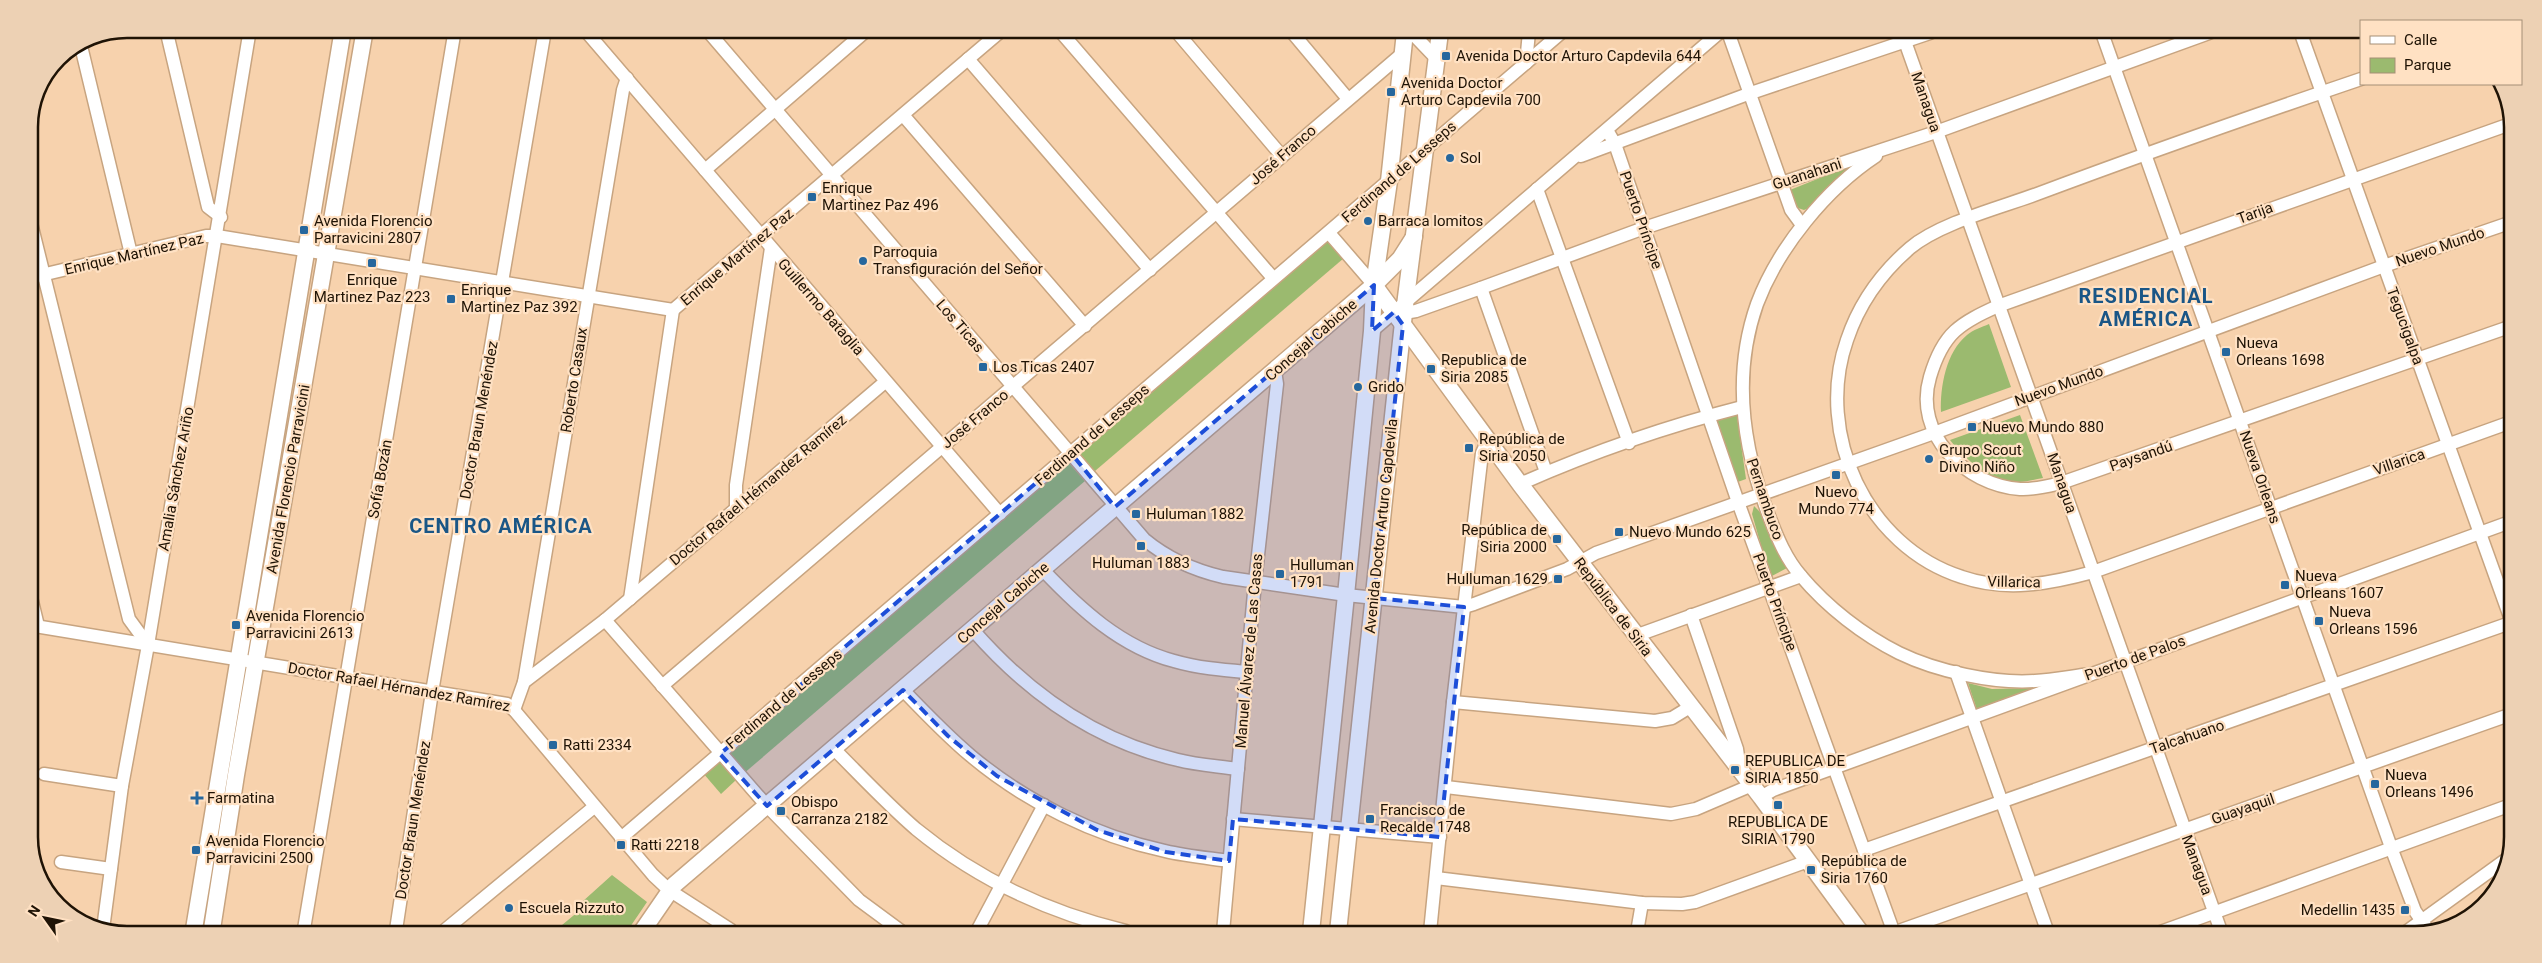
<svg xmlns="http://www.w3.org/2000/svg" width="2542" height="963" font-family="Roboto,sans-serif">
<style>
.green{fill:#9bba6f}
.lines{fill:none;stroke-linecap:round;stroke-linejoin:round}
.minor-casing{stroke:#c7a480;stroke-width:15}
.major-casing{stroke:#c7a480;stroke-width:19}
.minor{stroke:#fff;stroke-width:12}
.major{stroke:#fff;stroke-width:16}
.marked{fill:#1d4ed8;fill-opacity:0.2;stroke:#1d4ed8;stroke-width:4;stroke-dasharray:10 6;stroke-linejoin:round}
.poi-dot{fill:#26679d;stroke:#ffe1c3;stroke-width:2}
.labels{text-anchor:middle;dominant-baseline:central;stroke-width:4.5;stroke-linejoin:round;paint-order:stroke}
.poi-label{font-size:15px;fill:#1f1305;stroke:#ffe1c3;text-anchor:start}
.street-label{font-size:15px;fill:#1f1305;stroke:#ffe1c3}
.district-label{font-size:20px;font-weight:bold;letter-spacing:1px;fill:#1a5686;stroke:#ffe1c3}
.rim{fill:none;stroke:#1f1305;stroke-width:2.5}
</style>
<rect width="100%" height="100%" fill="#f7d2ad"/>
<g class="green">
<polygon points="1852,165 1811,207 1804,210 1798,208 1790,190"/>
<polygon points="1325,237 1344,258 1095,471 1079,453"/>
<path d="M1989 324 2011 387 1941 412C1940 387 1946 352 1967 335 1973 330 1982 327 1989 324Z"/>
<polygon points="1734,414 1737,416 1746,479 1735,483 1714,420"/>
<path d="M2020 415 2043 478C2035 479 2027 482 2019 482 1992 484 1966 460 1950 440Z"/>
<polygon points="1068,462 1085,481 742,775 727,755"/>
<polygon points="1754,506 1760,512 1787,568 1770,577 1752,514"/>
<polygon points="1968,683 1992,689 2038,688 1977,710"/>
<polygon points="719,760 736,780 721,794 703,773"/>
<polygon points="612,875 647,902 628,930 556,930 585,906 582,902"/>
</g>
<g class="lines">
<defs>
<g id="minor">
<polyline points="166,29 208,207 221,217"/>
<polyline points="585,30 1000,514"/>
<path d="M707 30 1144 539C1168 559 1193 570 1223 577L1346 595 1464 607 1474 604 1567 569 1596 553 1934 433 2384 266 2512 222"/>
<polyline points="1060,31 1273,278"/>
<polyline points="1176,31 1281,155"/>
<polyline points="1291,31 1348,99"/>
<polyline points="1411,32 1436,58"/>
<polyline points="1728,32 1791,210 1802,225"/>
<polyline points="1902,33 2222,934"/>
<polyline points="2102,33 2392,850 2415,911 2428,930"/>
<polyline points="2301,34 2510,617"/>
<polyline points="80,42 131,254"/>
<polyline points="968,59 1150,270"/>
<polyline points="1526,63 1529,32"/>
<path d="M2361 79C2252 116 2144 154 2037 194 1999 208 1940 223 1910 248 1881 273 1859 304 1847 340 1814 434 1867 547 1962 577 2006 592 2049 584 2093 572L2511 422"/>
<polyline points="903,115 1085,326"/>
<polyline points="1607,130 1615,144 1738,502 1894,933"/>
<polyline points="1581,156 1748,94 1930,33"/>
<path d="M1876 156C1826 189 1778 248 1757 304 1732 375 1743 449 1769 516 1777 537 1786 559 1801 576 1827 607 1863 635 1899 653 1936 671 1994 684 2035 681 2054 680 2073 676 2091 674"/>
<polyline points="705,170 867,30"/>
<polyline points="1537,189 1629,443"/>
<polyline points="29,215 129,619 148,645"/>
<polyline points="1329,233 1374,285"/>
<polyline points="29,278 206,236 217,236 673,310 1001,31"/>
<polyline points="1481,288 1546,472"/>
<polyline points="1404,313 1416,311 1481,288 1644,228 1936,132 2209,33"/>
<path d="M2512 326 2061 483C2048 486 2033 490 2020 489 1965 485 1913 434 1930 377 1935 360 1942 343 1955 331 1967 320 1983 313 1998 306L2513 123"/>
<polyline points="1372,331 1720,32"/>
<path d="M1520 484C1590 453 1668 426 1742 407"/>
<polyline points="736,508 736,485 771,248"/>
<path d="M1043 570C1080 609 1121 647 1174 661 1198 668 1223 670 1247 672"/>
<polyline points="29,589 38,626"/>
<polyline points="630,599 673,310"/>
<polyline points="1691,615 1737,749 1740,770"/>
<polyline points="605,620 767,806 859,900 901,931"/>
<polyline points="29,625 507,704 514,710 653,875 669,890 731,930"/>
<path d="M973 630C1028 693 1095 741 1178 760 1197 765 1218 766 1238 769"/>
<polyline points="1635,636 1801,576"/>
<polyline points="1956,672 2048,933"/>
<polyline points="524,682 623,90 627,78"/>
<polyline points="662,686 1403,53"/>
<path d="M903 690C925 713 947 736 971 756 1026 802 1095 836 1165 851 1186 856 1208 858 1229 861"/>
<polyline points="1453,702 1655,721 1672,718 1690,707"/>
<polyline points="514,710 524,682 605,620 885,382"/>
<path d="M834 749C861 776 887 804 916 829 977 879 1050 913 1126 931"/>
<polyline points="44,774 122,786"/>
<polyline points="1446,787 1671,814 1696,809 1752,785"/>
<polyline points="1761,797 1773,790 2510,522"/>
<polyline points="1233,819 1440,837"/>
<polyline points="621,838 1562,32"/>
<polyline points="1864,850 2510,623"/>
<polyline points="61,862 111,869"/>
<polyline points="1436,878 1642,903 1682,904 1695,902 1808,861"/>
<polyline points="103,929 122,786 148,645 250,29"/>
<polyline points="304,929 455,29"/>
<polyline points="396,930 432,692 545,30"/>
<polyline points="445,930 594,807"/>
<polyline points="977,931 1044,805"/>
<polyline points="1223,932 1255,582 1277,384 1275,371"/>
<polyline points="1430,932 1453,702 1482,453 1488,440"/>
<polyline points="1637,932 1642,903"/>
<polyline points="1893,933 2509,715"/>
<polyline points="2155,934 2508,806"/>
<polyline points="2403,934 2508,858"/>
</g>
<g id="major">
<polyline points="1374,285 1520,484 1761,797 1861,933"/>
<polyline points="194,929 343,29"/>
<polyline points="212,929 236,775 365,29"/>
<polyline points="643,930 674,885 1374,285 1400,259 1414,237"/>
<polyline points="1311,932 1346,595 1372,331 1374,285 1389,181 1405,32"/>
<polyline points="1338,932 1404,313 1440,32"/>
</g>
</defs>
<use href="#minor" class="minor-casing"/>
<use href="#major" class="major-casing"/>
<use href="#minor" class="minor"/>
<use href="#major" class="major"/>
</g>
<path class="marked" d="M1374 285 1372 331 1394 312 1403 325 1374 598 1464 607 1440 837 1233 819 1229 861 1166 852 1097 830 997 776 948 736 903 690 767 806 720 754 1071 453 1115 507Z"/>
<g class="poi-dot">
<rect x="1441" y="51" width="10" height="10" rx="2.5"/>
<rect x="1386" y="87" width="10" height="10" rx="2.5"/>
<circle cx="1450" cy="158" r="5"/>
<rect x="807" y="192" width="10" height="10" rx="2.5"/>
<circle cx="1368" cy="221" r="5"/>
<rect x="299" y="225" width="10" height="10" rx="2.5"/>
<circle cx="863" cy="261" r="5"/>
<rect x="367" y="258" width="10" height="10" rx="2.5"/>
<rect x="446" y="294" width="10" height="10" rx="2.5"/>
<rect x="2221" y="347" width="10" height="10" rx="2.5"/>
<rect x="978" y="362" width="10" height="10" rx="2.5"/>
<rect x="1426" y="364" width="10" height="10" rx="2.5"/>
<circle cx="1358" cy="387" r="5"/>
<rect x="1967" y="422" width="10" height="10" rx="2.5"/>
<rect x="1464" y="443" width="10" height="10" rx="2.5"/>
<circle cx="1929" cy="459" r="5"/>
<rect x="1831" y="470" width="10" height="10" rx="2.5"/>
<rect x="1131" y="509" width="10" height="10" rx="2.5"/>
<rect x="1614" y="527" width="10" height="10" rx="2.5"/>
<rect x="1552" y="534" width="10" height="10" rx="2.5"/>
<rect x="1136" y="541" width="10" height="10" rx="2.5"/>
<rect x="1275" y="569" width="10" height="10" rx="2.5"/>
<rect x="1553" y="574" width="10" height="10" rx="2.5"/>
<rect x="2280" y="580" width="10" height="10" rx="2.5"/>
<rect x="2314" y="616" width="10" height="10" rx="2.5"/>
<rect x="231" y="620" width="10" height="10" rx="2.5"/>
<rect x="548" y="740" width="10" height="10" rx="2.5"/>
<rect x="1730" y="765" width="10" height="10" rx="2.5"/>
<rect x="2370" y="779" width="10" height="10" rx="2.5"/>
<path d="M194.5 790.5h5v5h5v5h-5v5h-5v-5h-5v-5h5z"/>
<rect x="1773" y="800" width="10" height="10" rx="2.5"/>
<rect x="776" y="806" width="10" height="10" rx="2.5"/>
<rect x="1365" y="814" width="10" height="10" rx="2.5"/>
<rect x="616" y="840" width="10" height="10" rx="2.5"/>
<rect x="191" y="845" width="10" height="10" rx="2.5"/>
<rect x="1806" y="865" width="10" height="10" rx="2.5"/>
<circle cx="509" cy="908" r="5"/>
<rect x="2400" y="905" width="10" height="10" rx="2.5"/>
</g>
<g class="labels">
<g class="poi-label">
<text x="1456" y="56">Avenida Doctor Arturo Capdevila 644</text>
<text x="1401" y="83">Avenida Doctor<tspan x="1401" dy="17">Arturo Capdevila 700</tspan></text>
<text x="1460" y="158">Sol</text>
<text x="822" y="188">Enrique<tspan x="822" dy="17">Martinez Paz 496</tspan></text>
<text x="314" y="221">Avenida Florencio<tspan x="314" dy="17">Parravicini 2807</tspan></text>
<text x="1378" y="221">Barraca lomitos</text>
<text x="873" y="252">Parroquia<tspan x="873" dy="17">Transfiguración del Señor</tspan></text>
<text x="372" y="280" text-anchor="middle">Enrique<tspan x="372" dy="17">Martinez Paz 223</tspan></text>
<text x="461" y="290">Enrique<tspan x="461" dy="17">Martinez Paz 392</tspan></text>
<text x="2236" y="343">Nueva<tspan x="2236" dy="17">Orleans 1698</tspan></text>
<text x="1441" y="360">Republica de<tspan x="1441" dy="17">Siria 2085</tspan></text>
<text x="993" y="367">Los Ticas 2407</text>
<text x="1368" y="387">Grido</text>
<text x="1982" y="427">Nuevo Mundo 880</text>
<text x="1479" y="439">República de<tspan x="1479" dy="17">Siria 2050</tspan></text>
<text x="1939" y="450">Grupo Scout<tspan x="1939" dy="17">Divino Niño</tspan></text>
<text x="1836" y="492" text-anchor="middle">Nuevo<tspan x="1836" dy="17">Mundo 774</tspan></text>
<text x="1146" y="514">Huluman 1882</text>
<text x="1547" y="530" text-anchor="end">República de<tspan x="1547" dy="17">Siria 2000</tspan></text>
<text x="1629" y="532">Nuevo Mundo 625</text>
<text x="1141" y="563" text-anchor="middle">Huluman 1883</text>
<text x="1290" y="565">Hulluman<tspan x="1290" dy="17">1791</tspan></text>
<text x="2295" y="576">Nueva<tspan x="2295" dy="17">Orleans 1607</tspan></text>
<text x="1548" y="579" text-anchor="end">Hulluman 1629</text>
<text x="2329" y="612">Nueva<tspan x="2329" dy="17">Orleans 1596</tspan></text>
<text x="246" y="616">Avenida Florencio<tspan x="246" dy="17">Parravicini 2613</tspan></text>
<text x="563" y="745">Ratti 2334</text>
<text x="1745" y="761">REPUBLICA DE<tspan x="1745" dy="17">SIRIA 1850</tspan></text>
<text x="2385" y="775">Nueva<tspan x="2385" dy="17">Orleans 1496</tspan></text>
<text x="207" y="798">Farmatina</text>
<text x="791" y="802">Obispo<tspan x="791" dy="17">Carranza 2182</tspan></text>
<text x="1380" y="810">Francisco de<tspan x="1380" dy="17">Recalde 1748</tspan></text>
<text x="1778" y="822" text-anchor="middle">REPUBLICA DE<tspan x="1778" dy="17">SIRIA 1790</tspan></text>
<text x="206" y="841">Avenida Florencio<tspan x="206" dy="17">Parravicini 2500</tspan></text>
<text x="631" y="845">Ratti 2218</text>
<text x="1821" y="861">República de<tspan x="1821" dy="17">Siria 1760</tspan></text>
<text x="519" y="908">Escuela Rizzuto</text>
<text x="2395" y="910" text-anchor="end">Medellin 1435</text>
</g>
<g class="street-label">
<text transform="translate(1926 102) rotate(71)">Managua</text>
<text transform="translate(1283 155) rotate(-41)">José Franco</text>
<text transform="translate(1399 172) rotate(-41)">Ferdinand de Lesseps</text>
<text transform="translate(1807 174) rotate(-18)">Guanahani</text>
<text transform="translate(2255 213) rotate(-20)">Tarija</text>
<text transform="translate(1641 220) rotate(71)">Puerto Príncipe</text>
<text transform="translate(2440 247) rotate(-19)">Nuevo Mundo</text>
<text transform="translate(134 254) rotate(-13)">Enrique Martínez Paz</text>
<text transform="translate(737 257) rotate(-40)">Enrique Martínez Paz</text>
<text transform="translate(821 307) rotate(49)">Guillermo Bataglia</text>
<text transform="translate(960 326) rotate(49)">Los Ticas</text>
<text transform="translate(2405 326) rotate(70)">Tegucigalpa</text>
<text transform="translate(1311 340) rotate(-41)">Concejal Cabiche</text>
<text transform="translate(574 380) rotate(-81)">Roberto Casaux</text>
<text transform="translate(2059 386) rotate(-20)">Nuevo Mundo</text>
<text transform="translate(975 419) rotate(-40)">José Franco</text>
<text transform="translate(479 420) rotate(-80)">Doctor Braun Menéndez</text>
<text transform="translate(1092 435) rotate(-41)">Ferdinand de Lesseps</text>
<text transform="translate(2141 456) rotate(-19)">Paysandú</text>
<text transform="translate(2399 462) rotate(-19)">Villarica</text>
<text transform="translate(2260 477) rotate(71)">Nueva Orleans</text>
<text transform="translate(176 479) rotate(-80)">Amalia Sánchez Ariño</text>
<text transform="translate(288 479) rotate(-80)">Avenida Florencio Parravicini</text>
<text transform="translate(380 479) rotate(-80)">Sofía Bozán</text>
<text transform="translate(2062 483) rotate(71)">Managua</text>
<text transform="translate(758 490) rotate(-40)">Doctor Rafael Hérnandez Ramírez</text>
<text transform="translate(1765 499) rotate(71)">Pernambuco</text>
<text transform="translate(1381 526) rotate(-84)">Avenida Doctor Arturo Capdevila</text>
<text transform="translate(2014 582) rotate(1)">Villarica</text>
<text transform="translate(1775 602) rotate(70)">Puerto Príncipe</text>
<text transform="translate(1003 603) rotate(-41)">Concejal Cabiche</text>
<text transform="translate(1613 607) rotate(53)">República de Siria</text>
<text transform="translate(1249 651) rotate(-85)">Manuel Álvarez de Las Casas</text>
<text transform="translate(2135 658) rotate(-20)">Puerto de Palos</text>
<text transform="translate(399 687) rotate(10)">Doctor Rafael Hérnandez Ramírez</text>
<text transform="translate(784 699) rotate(-40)">Ferdinand de Lesseps</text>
<text transform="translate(2187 737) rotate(-19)">Talcahuano</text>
<text transform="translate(2243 809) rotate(-19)">Guayaquil</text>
<text transform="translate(413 820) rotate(-81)">Doctor Braun Menéndez</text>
<text transform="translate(2197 865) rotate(70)">Managua</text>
</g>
<g class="district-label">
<text x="2146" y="296">RESIDENCIAL<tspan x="2146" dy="23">AMÉRICA</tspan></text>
<text x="501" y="526">CENTRO AMÉRICA</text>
</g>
</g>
<path d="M0 0H2542V963H0ZM127 38H2415A89 89 0 0 1 2504 127V837A89 89 0 0 1 2415 926H127A89 89 0 0 1 38 837V127A89 89 0 0 1 127 38Z" fill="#edd1b4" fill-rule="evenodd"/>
<path class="rim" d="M127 38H2415A89 89 0 0 1 2504 127V837A89 89 0 0 1 2415 926H127A89 89 0 0 1 38 837V127A89 89 0 0 1 127 38Z"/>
<rect x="2360" y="20" width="162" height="65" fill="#ffe1c3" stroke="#a58f77"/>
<rect x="2370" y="36" width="25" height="8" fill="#ffffff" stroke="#a58f77"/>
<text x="2404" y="45" font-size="15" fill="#1f1305">Calle</text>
<rect x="2370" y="58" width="25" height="15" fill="#9bba6f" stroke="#a58f77"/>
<text x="2404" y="70" font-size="15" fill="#1f1305">Parque</text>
<g transform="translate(45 918) rotate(303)" stroke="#ffe1c3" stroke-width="4" paint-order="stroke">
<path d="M0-4L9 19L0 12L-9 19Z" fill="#1f1305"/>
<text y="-8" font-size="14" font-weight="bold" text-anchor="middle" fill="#1f1305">N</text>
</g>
</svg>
